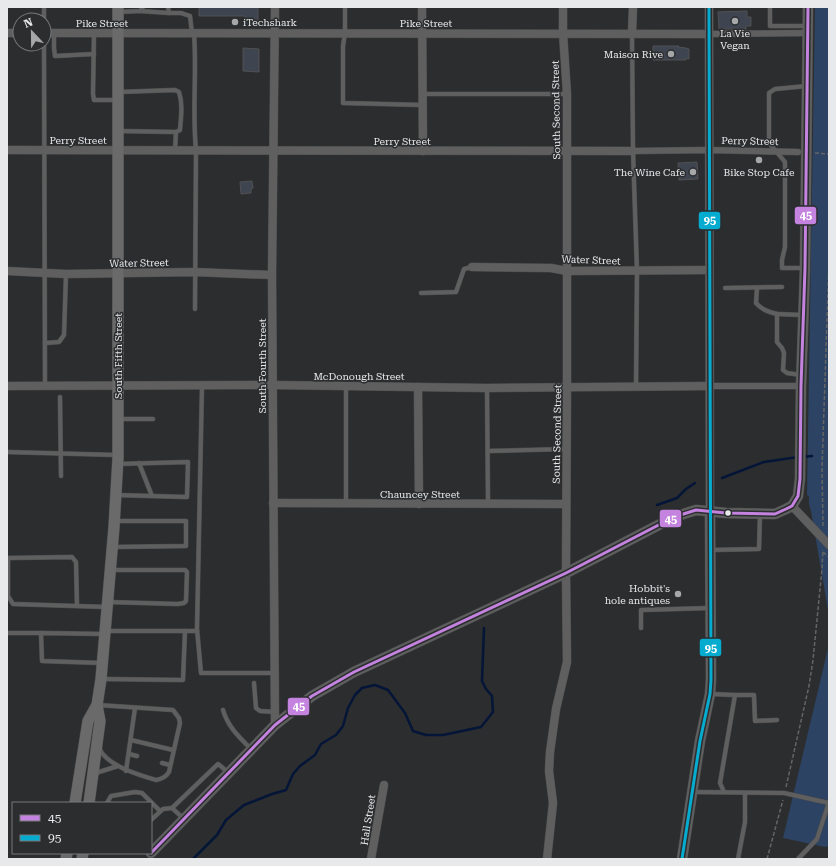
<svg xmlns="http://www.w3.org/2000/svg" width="836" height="866" font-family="'Roboto Serif',serif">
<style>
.green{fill:#2d4363}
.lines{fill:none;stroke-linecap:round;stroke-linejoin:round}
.stream{stroke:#041538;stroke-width:2.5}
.building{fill:#3e4550;stroke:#515152}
.service-casing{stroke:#4a4b4c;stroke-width:5}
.pedestrian-casing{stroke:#4a4b4c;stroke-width:7}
.minor-casing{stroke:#4a4b4c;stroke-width:9}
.tertiary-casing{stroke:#4a4b4c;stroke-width:11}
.secondary-casing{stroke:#4a4b4c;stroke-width:12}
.path{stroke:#646565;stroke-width:1.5;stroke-dasharray:4 2;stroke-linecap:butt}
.service{stroke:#5f5f5f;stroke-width:4}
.pedestrian{stroke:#5f5f5f;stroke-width:6}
.minor{stroke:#5f5f5f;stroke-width:8}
.tertiary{stroke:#5f5f5f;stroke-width:10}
.secondary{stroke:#6a6a6b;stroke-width:11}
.bus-1-casing{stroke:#2b2d2f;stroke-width:6}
.bus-2-casing{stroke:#2b2d2f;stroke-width:6}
.bus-1{stroke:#c483df;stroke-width:3}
.bus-2{stroke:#06acd0;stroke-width:3}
.poi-dot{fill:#a6a7a9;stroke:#2b2d2f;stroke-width:1.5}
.bus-dot{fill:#e8e9eb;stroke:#2b2d2f;stroke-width:1.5}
.labels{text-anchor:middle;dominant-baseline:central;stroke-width:3;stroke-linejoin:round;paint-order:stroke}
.poi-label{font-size:10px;fill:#e8e9eb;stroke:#2b2d2f;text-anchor:end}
.street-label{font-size:10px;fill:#e8e9eb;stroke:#2b2d2f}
.line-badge{stroke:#2b2d2f;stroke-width:1.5}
.badge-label{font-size:11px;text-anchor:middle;font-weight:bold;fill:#fff}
</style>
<rect width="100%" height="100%" fill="#2c2d2e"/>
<g class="green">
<polygon points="815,7 829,7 829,616 811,511 809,504 809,496 807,495"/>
<polygon points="829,644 829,846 825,847 783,838"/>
</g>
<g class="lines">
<g class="stream">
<polyline points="803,457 812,456"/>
<polyline points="722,478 764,462 798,457"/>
<polyline points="657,505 677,498 686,489 695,483"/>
<polyline points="193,859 217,835 226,820 244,805 272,794 286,790 293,774 300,766 315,755 321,744 336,735 343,726 348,708 355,695 362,688 375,685 388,690 405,713 413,731 426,735 443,735 481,727 493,712 492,696 486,689 482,681 484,628"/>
</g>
</g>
<g class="building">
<polygon points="199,7 258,7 258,26 245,25 245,16 199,16"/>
<polygon points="747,11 747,17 751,17 751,26 746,26 746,29 719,29 718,12"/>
<polygon points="653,46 679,46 678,47 686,48 689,49 689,59 686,58 686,60 653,60"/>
<polygon points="243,48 259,49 259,72 243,71"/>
<polygon points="697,162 698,179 679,180 678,163"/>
<polygon points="252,181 253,188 251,189 251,193 241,194 240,182"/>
</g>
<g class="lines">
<defs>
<g id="service">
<polyline points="168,7 169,13 181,13 190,16 192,33"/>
<polyline points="345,7 345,33 343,46 343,103 423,105"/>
<polyline points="770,7 770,26 807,26"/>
<polyline points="140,11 169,13"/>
<polyline points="118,12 140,11 143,7"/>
<polyline points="44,20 44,7"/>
<polyline points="54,33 54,48 55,56 94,54"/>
<polyline points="94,33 93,94 94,100 118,100"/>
<path d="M194 33C197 72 192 111 196 150L195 309"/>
<polyline points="632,34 633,151 637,271 636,387"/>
<polyline points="44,44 45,386"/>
<path d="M119 92 175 90 179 92C183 104 181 117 180 130L176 132 119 131"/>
<polyline points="423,94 567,94"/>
<polyline points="175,150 176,132"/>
<polyline points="805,268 782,268 782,260 785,247 785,162 769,143 769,93 775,89 807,86"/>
<polyline points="725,288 782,287"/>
<path d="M757 288 756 303C762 310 769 312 777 314V342L782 348 784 353 783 370 787 373 801 375"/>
<polyline points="421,293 456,292 464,269 472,267"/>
<polyline points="777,314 802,315"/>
<polyline points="45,343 59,342 64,335 66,274"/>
<polyline points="202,386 197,629 201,673 275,673"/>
<polyline points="346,386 346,503"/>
<polyline points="487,388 488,503"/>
<polyline points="60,397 61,476"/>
<polyline points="118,419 153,419"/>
<polyline points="488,451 566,449"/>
<polyline points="7,452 117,455"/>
<polyline points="139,463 152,496"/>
<polyline points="116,495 187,497 188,462 118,464"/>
<polyline points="113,547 186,546 186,521 115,521"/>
<polyline points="710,550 759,549 760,514"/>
<polyline points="7,558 8,558 8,596 13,604 107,607"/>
<polyline points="8,558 72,557 76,562 77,606"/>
<polyline points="108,602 178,604 184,603 186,601 187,572 185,570 112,570"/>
<polyline points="641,628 641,610 710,608"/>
<polyline points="185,631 197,631"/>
<polyline points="7,633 41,633"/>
<polyline points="102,663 42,661 41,633 104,634"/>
<polyline points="101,679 183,680 185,631 107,631"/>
<polyline points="254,683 256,708 260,711 275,712"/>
<polyline points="711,694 735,695 720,783 724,792"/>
<polyline points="735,695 754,695 755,721 777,720"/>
<path d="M98 705 173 710 179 718 180 723 169 772C166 777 162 779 156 780 139 775 107 766 99 748"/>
<path d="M223 710C228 727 239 737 251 749"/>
<polyline points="131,740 173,750"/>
<polyline points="129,754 137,756"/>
<polyline points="162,763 170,765"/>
<polyline points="126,771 135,708"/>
<polyline points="94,775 99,772 118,766"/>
<polyline points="693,792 784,793 829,803"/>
<polyline points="107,803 111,796 135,792 142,793 160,811"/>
<polyline points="172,808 183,818"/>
<polyline points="151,820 163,809 172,808 218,764 229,773"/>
<polyline points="738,859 745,822 745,793"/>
<polyline points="798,859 817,839 829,802"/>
</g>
<g id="pedestrian">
<polyline points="709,34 808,33"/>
<polyline points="633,151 709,150 798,152"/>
<polyline points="710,386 801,386"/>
</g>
<g id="minor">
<polyline points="422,7 423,151"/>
<polyline points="709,7 710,511"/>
<polyline points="7,33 20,33"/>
<polyline points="44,33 709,34"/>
<polyline points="632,33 633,7"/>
<polyline points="7,150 633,151"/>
<polyline points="472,267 551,268 567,271 709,270"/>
<polyline points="7,271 66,274 194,272 272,275"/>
<polyline points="7,386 272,385 487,388 710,386"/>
<polyline points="418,387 419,504"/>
<polyline points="273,503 566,504"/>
<polyline points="792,506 829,545"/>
<polyline points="275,725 272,275 275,7"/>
<polyline points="371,859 384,785"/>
<polyline points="547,859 553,803 549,771 550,752 556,709 567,662 566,573 567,387 567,94 563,33 563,7"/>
</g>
<g id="tertiary">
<polyline points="151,853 275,725 312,696 354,672 566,573 674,517 696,510 726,513 775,514 786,509 792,506 798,496 800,479 801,386 805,268 808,7"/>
<polyline points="682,859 700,741 710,694 711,680 710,511"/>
</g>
<g id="secondary">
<polyline points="75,803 88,721 97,705 101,679 114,527 118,458 118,7"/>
<polyline points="89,803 100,721 97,705"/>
<polyline points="66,859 67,853"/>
<polyline points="82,859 83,853"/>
</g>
</defs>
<use href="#service" class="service-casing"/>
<use href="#pedestrian" class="pedestrian-casing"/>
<use href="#minor" class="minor-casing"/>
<use href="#tertiary" class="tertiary-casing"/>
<use href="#secondary" class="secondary-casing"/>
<g class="path">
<polyline points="815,153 829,154"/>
<polyline points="823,526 822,468 829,262"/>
<polyline points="823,552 829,557"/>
<polyline points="786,787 809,686 813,660 822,569 823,550"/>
<polyline points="767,859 783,800"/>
</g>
<use href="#service" class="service"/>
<use href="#pedestrian" class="pedestrian"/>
<use href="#minor" class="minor"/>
<use href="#tertiary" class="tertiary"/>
<use href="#secondary" class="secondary"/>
<defs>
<polyline id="bus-1" points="151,853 275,725 312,696 354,672 566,573 674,517 696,510 726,513 775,514 786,509 792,506 798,496 800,479 801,386 805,268 808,7"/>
<polyline id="bus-2" points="682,859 700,741 710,694 711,680 709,7"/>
</defs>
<use href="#bus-1" class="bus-1-casing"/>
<use href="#bus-2" class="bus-2-casing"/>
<use href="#bus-1" class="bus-1"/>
<use href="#bus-2" class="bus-2"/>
</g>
<g class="poi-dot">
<circle cx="735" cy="21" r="4"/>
<circle cx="235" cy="22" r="4"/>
<circle cx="671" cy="54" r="4"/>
<circle cx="759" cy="160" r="4"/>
<circle cx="693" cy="172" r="4"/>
<circle cx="678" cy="594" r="4"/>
</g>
<circle class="bus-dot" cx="728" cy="513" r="3.5"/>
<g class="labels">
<g class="poi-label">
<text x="243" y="22" text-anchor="start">iTechshark</text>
<text x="735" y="33" text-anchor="middle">La Vie<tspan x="735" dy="12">Vegan</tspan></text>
<text x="663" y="54">Maison Rive</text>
<text x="685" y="172">The Wine Cafe</text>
<text x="759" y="172" text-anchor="middle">Bike Stop Cafe</text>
<text x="670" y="588">Hobbit's<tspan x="670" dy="12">hole antiques</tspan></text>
</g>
<g class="street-label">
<text x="102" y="23">Pike Street</text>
<text x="426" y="23">Pike Street</text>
<text transform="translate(556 110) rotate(-91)">South Second Street</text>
<text x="78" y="140">Perry Street</text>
<text x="402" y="141">Perry Street</text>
<text transform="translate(750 141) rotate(1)">Perry Street</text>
<text transform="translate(591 260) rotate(2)">Water Street</text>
<text transform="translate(139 263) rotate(-1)">Water Street</text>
<text transform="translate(118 356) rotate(-90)">South Fifth Street</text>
<text transform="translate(262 366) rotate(-90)">South Fourth Street</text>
<text x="359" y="376">McDonough Street</text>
<text transform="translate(557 434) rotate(-89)">South Second Street</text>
<text x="420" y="494">Chauncey Street</text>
<text transform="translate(368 820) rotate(-81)">Hall Street</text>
</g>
</g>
<g class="line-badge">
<rect x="794" y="206" width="23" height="19" rx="4" fill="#c483df"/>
<rect x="698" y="211" width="23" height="19" rx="4" fill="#06acd0"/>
<rect x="659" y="509" width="23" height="19" rx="4" fill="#c483df"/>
<rect x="699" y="638" width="23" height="19" rx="4" fill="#06acd0"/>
<rect x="287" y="697" width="23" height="19" rx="4" fill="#c483df"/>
</g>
<g class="badge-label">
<text x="806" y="219">45</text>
<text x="710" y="224">95</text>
<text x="671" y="523">45</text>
<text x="711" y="652">95</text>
<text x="299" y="710">45</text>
</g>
<rect width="836" height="866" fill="none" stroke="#e8e9eb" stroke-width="16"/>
<rect x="12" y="802" width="140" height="52" fill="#2b2d2f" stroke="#77787a"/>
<rect x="20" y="815" width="20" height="6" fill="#c483df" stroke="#77787a"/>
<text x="48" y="822" font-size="12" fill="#e8e9eb">45</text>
<rect x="20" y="835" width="20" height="6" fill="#06acd0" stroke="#77787a"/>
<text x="48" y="842" font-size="12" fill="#e8e9eb">95</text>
<g transform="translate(32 32) rotate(338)"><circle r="19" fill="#2b2d2f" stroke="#77787a"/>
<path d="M0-3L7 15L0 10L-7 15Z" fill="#a6a7a9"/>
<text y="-6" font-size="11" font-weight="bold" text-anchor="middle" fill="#e8e9eb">N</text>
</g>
</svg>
